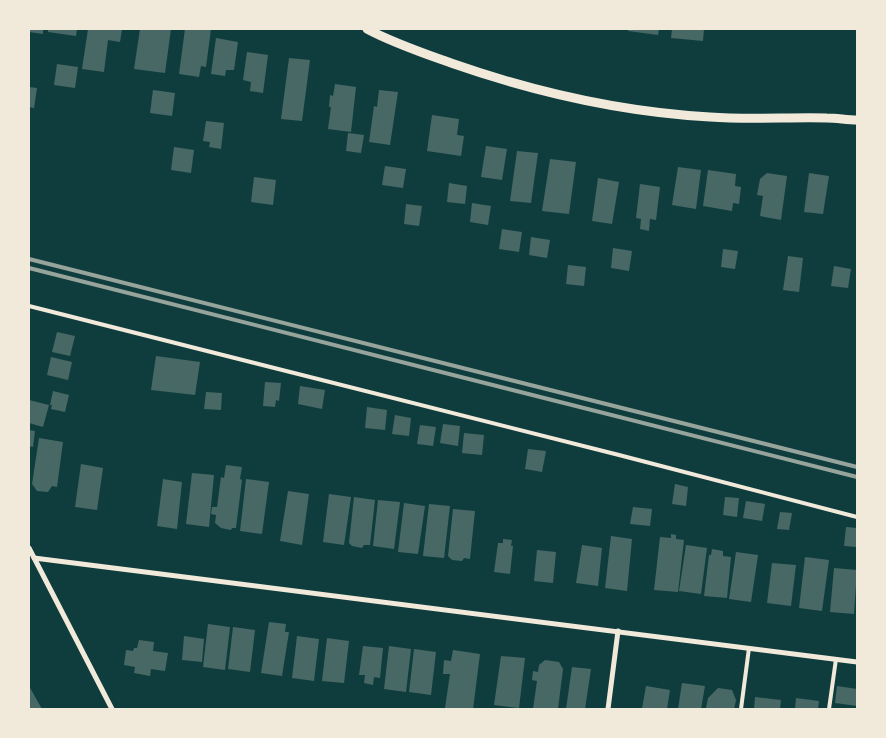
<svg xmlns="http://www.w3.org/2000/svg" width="886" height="738" font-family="'Work Sans',sans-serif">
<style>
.building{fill:#486865}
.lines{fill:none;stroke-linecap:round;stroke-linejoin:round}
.service{stroke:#f1e9da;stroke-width:4}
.minor{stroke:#f1e9da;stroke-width:5}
.tertiary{stroke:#f1e9da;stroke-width:9}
.rail{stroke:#97a49c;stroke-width:4}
</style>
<rect width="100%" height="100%" fill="#0f3d3e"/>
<g class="building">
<polygon points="29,29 43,29 43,34 29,32"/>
<polygon points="48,29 77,29 76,36 48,32"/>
<polygon points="88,29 122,29 120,42 108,40 104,72 82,69"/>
<polygon points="140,29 171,29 165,73 134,69"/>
<polygon points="185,29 211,29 206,67 201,66 199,77 179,74"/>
<polygon points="628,29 659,29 658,35 628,31"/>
<polygon points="672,29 704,29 703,41 671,38"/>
<polygon points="216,38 238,42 234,70 226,70 225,76 211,74"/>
<polygon points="247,52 268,55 263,93 250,91 251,82 243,80"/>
<polygon points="289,58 310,60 302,121 281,119"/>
<polygon points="57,64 78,67 75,88 54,85"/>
<polygon points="335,84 356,87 351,132 328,129 331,107 329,107 330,95 333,96"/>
<polygon points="29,87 37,88 34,108 29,107"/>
<polygon points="153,90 175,93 172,116 150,113"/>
<polygon points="379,90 398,92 390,145 369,142 374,106 377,107"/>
<polygon points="432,115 459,119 457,135 464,136 461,156 427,151"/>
<polygon points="206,121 224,123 221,149 209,147 210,142 203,141"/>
<polygon points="348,133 364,135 361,153 346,151"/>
<polygon points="486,146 507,149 502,180 481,177"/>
<polygon points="174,147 194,150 191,173 171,170"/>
<polygon points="517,151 538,153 531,203 510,201"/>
<polygon points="550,159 576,162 569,214 542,211"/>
<polygon points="385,166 406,169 403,188 382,185"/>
<polygon points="678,167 701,170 696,209 672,205"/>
<polygon points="708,170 736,174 735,186 741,187 739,204 733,203 732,211 703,206"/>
<polygon points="767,173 787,176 781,220 760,216 763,196 757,195 760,179"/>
<polygon points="809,173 829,176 823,214 804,212"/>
<polygon points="254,177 276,180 273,205 251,202"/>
<polygon points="598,178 619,182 612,224 592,221"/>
<polygon points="449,183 467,186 465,204 447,202"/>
<polygon points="640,184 660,187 656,220 650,219 649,231 640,229 641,219 636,218"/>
<polygon points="472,203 491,206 488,225 470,222"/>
<polygon points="406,204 422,206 419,226 404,224"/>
<polygon points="502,229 522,232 519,252 499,249"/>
<polygon points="531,237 550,240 547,258 529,255"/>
<polygon points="613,248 632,251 629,271 611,268"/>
<polygon points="723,249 738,251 735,269 721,267"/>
<polygon points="788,256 803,258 799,292 783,290"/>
<polygon points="568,265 586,267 584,286 566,284"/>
<polygon points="834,266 851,269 848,288 831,286"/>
<polygon points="57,332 75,336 70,356 52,352"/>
<polygon points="156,356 200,362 195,395 151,390"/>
<polygon points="51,357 72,362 68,380 47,375"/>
<polygon points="265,382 281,383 279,401 276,400 275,407 263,406"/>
<polygon points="300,386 325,390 322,409 298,404"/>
<polygon points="53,391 69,395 65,412 51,409 52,405 50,405"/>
<polygon points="206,392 222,393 221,410 204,409"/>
<polygon points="29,400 49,405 43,427 29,423"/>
<polygon points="367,407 387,410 385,430 365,428"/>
<polygon points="395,415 411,418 409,436 392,434"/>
<polygon points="443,424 460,426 458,446 440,443"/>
<polygon points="420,425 436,427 433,446 417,444"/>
<polygon points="29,430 35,431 33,447 29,446"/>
<polygon points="464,433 484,435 482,455 462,453"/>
<polygon points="39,438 63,442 57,487 52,486 48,492 37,491 32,484"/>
<polygon points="528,449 546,451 542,472 525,469"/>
<polygon points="81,464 103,468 97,510 75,507"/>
<polygon points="226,465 242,467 240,479 242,480 236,528 232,528 231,530 221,528 215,523 216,515 211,514 212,507 217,507 221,477 224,478"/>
<polygon points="192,473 214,475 209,527 186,524"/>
<polygon points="163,479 182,482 177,529 157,526"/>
<polygon points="246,479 269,482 262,534 240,531"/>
<polygon points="675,484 688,487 686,506 672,504"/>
<polygon points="288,491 309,494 302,545 280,541"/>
<polygon points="329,494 351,497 344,545 323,542"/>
<polygon points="354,497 375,500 370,545 364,545 362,548 352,546 349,543"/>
<polygon points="725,497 739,498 737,517 723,515"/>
<polygon points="378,500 400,502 394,549 373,546"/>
<polygon points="746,501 765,504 762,521 743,518"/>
<polygon points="404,503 425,506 418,554 398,552"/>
<polygon points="429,504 450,506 444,558 423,556"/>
<polygon points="633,507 652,509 650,526 630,524"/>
<polygon points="453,509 475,511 470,559 464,558 462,561 452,560 448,556"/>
<polygon points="780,512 792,513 789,530 777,529"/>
<polygon points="846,527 857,528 857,547 844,546"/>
<polygon points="671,534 676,535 676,539 684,540 678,592 654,590 660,537 671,538"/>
<polygon points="611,536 632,539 627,591 605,588"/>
<polygon points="503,539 512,540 511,546 513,546 510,574 494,572 498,543 503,543"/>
<polygon points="582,545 602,548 598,586 576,583"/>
<polygon points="686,545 707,548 701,594 679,591"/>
<polygon points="712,549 723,551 723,556 731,557 727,598 704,596 709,555 711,555"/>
<polygon points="537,550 556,552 553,583 534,581"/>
<polygon points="736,552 758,555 751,602 729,599"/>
<polygon points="805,557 829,560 822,611 799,608"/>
<polygon points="772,563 796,565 791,606 767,603"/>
<polygon points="834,568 857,570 854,614 830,612"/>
<polygon points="269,622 286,624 285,632 289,632 282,676 261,673"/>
<polygon points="208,624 230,627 225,670 203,667"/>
<polygon points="233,627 255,630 250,672 228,669"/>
<polygon points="184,636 204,639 202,662 182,660"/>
<polygon points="297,636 319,639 314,681 292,678"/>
<polygon points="327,638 349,641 344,683 322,681"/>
<polygon points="139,640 154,642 153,651 168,653 165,671 151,669 150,676 134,673 135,667 124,665 126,650 133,651 134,648 137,648"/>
<polygon points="363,646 383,648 380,678 374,677 373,685 364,683 365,675 359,675"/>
<polygon points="389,646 411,649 406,692 384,689"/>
<polygon points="414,649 436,652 431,695 409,692"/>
<polygon points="453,650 480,654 473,709 445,708 450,674 443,674 444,660 451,661"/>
<polygon points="501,656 525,658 519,708 494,705"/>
<polygon points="545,660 559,662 563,669 558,709 533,709 537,681 532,680 533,671 538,672 539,665"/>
<polygon points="572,667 591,669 585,709 566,709"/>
<polygon points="682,683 705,686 701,709 678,709"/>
<polygon points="29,686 42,709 29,709"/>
<polygon points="646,686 670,690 667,709 642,709"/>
<polygon points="837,686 857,689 857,706 835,703"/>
<polygon points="718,688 732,690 736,700 734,709 711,709 711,708 706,708 708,698"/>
<polygon points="755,697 781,700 780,709 754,709"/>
<polygon points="796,698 819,701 818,709 795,709"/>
</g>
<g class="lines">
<g class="service">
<polyline points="29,306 619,455 857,517"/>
<polyline points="741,709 749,648"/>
<polyline points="829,709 836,659"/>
</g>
<g class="minor">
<polyline points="29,548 112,709"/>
<polyline points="34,558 857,662"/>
<polyline points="608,709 618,631"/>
</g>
<path class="tertiary" d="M367 29C393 43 423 53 451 63 534 92 621 112 710 117 749 120 788 117 827 118 837 118 847 120 857 120"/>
<g class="rail">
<polyline points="29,259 857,467"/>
<polyline points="29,268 857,477"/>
</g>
</g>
<rect width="886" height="738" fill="none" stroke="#f1e9da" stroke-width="60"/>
</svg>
